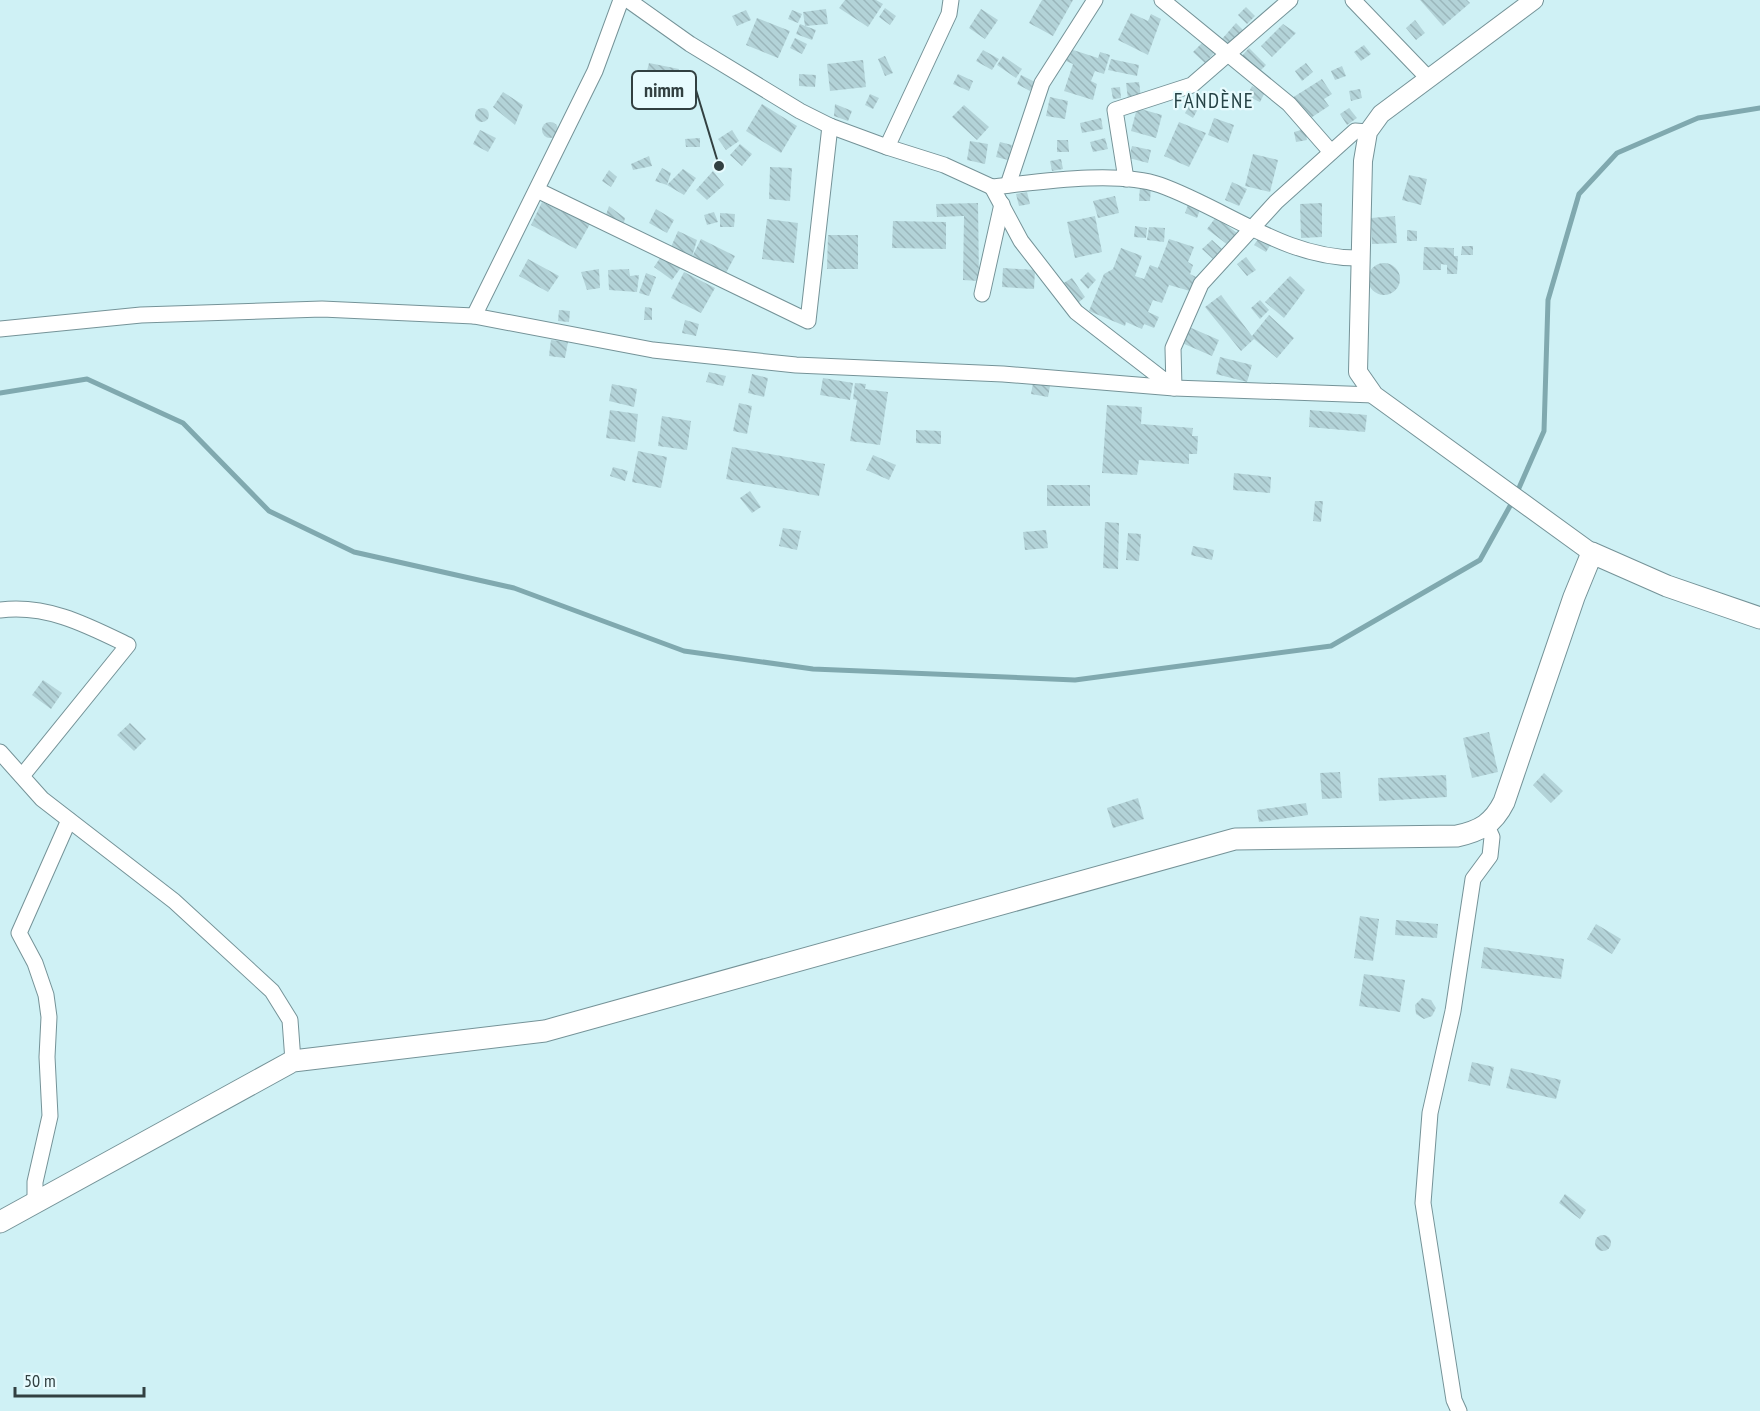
<svg xmlns="http://www.w3.org/2000/svg" width="1760" height="1411" font-family="'PT Sans Narrow',sans-serif">
<style>
.lines{fill:none;stroke-linecap:round;stroke-linejoin:round}
.stream{stroke:#80a9af;stroke-width:5}
.building{fill:url(#building-back-hatch)}
.minor-casing{stroke:#759398;stroke-width:17}
.tertiary-casing{stroke:#759398;stroke-width:20}
.secondary-casing{stroke:#759398;stroke-width:23}
.minor{stroke:#fff;stroke-width:15}
.tertiary{stroke:#fff;stroke-width:18}
.secondary{stroke:#fff;stroke-width:21}
.labels{text-anchor:middle;dominant-baseline:central;stroke-width:4.5;stroke-linejoin:round;paint-order:stroke}
.quarter-label{font-size:21px;letter-spacing:1.5px;fill:#264346;stroke:#e7fbfe}
.leader{fill:none;stroke:#324041;stroke-width:2}
.callout-dot{fill:#324041;stroke:#e7fbfe;stroke-width:2}
.callout{fill:#e7fbfe;stroke:#324041;stroke-width:2}
.callout-label{font-size:20px;text-anchor:middle;font-weight:bold;fill:#324041}
</style>
<defs>
<pattern id="building-back-hatch" width="6" height="6" patternUnits="userSpaceOnUse" patternTransform="scale(1.5)"><rect width="6" height="6" fill="#b3d3d8"/><path d="M-1 5l2 2M0 0l6 6M5-1l2 2" fill="none" stroke="#9ab6bb"/></pattern>
</defs>
<rect width="100%" height="100%" fill="#cff1f5"/>
<g class="lines">
<polyline class="stream" points="0,393 87,379 183,423 269,511 354,552 514,588 684,651 813,669 1075,680 1331,646 1480,560 1515,497 1544,431 1548,300 1579,194 1617,153 1698,118 1760,108"/>
</g>
<g class="building">
<polygon points="845,0 876,0 883,4 868,27 839,8"/>
<polygon points="1042,0 1073,0 1053,36 1029,23"/>
<polygon points="1420,0 1467,0 1470,3 1443,26"/>
<polygon points="1246,7 1255,16 1247,24 1238,15"/>
<polygon points="885,8 896,16 890,25 879,17"/>
<polygon points="826,9 828,24 805,26 803,12"/>
<polygon points="981,9 998,20 985,39 969,28"/>
<polygon points="746,10 751,20 737,26 732,16"/>
<polygon points="792,10 802,14 798,23 788,19"/>
<polygon points="1131,13 1148,21 1151,14 1161,19 1148,55 1118,40"/>
<polygon points="757,18 790,31 778,58 746,45"/>
<polygon points="1415,20 1425,33 1416,40 1406,28"/>
<polygon points="1236,23 1245,32 1230,47 1222,39"/>
<polygon points="800,24 816,30 812,40 796,34"/>
<polygon points="1283,24 1296,33 1272,57 1261,46"/>
<polygon points="795,38 807,44 802,54 790,48"/>
<polygon points="1202,43 1214,53 1205,63 1193,52"/>
<polygon points="1364,45 1371,54 1361,61 1354,52"/>
<polygon points="1249,48 1266,65 1257,74 1240,58"/>
<polygon points="1070,49 1098,58 1100,52 1110,55 1104,74 1095,71 1091,81 1097,84 1093,100 1064,91 1073,64 1066,61"/>
<polygon points="983,50 999,59 992,70 976,61"/>
<polygon points="885,56 893,73 885,76 878,59"/>
<polygon points="1003,56 1022,69 1016,78 997,65"/>
<polygon points="1111,59 1139,65 1137,76 1108,70"/>
<polygon points="863,60 866,87 830,91 827,64"/>
<polygon points="649,63 679,69 669,110 639,103"/>
<polygon points="1306,63 1313,72 1302,81 1295,71"/>
<polygon points="1342,66 1346,76 1335,80 1331,71"/>
<polygon points="799,74 816,75 815,87 799,86"/>
<polygon points="958,74 973,81 969,91 953,84"/>
<polygon points="1021,75 1035,82 1030,91 1017,84"/>
<polygon points="1322,79 1332,94 1324,99 1329,106 1306,121 1292,98"/>
<polygon points="1139,82 1141,97 1128,99 1126,83"/>
<polygon points="1252,86 1265,92 1260,102 1247,96"/>
<polygon points="1120,87 1121,98 1113,99 1111,88"/>
<polygon points="1360,89 1362,98 1351,101 1349,91"/>
<polygon points="503,92 523,105 515,125 493,107"/>
<polygon points="870,94 879,98 873,109 865,105"/>
<polygon points="1050,97 1068,101 1065,119 1046,116"/>
<polygon points="762,104 797,126 781,153 746,131"/>
<polygon points="835,104 852,111 848,121 834,116"/>
<polygon points="964,105 989,127 977,140 952,117"/>
<polygon points="1190,105 1198,109 1193,118 1185,113"/>
<polygon points="1137,108 1162,115 1156,138 1131,131"/>
<polygon points="1349,108 1357,118 1347,125 1340,114"/>
<circle cx="482" cy="115" r="7"/>
<polygon points="1101,118 1103,129 1082,133 1080,123"/>
<polygon points="1214,118 1234,125 1228,143 1208,135"/>
<polygon points="1179,122 1206,133 1189,167 1164,156"/>
<circle cx="550" cy="130" r="8"/>
<polygon points="1305,129 1307,140 1296,142 1294,132"/>
<polygon points="480,130 496,138 488,152 473,144"/>
<polygon points="732,130 739,141 726,150 718,139"/>
<polygon points="700,138 700,147 686,147 685,139"/>
<polygon points="1105,138 1108,149 1093,152 1090,142"/>
<polygon points="1057,140 1068,140 1069,152 1057,152"/>
<polygon points="970,141 988,144 985,164 967,160"/>
<polygon points="1000,142 1012,145 1008,160 996,157"/>
<polygon points="740,144 752,154 742,166 730,155"/>
<polygon points="1132,146 1151,150 1148,163 1129,158"/>
<polygon points="1253,154 1278,160 1270,192 1245,186"/>
<polygon points="649,156 652,166 633,170 631,164"/>
<polygon points="1061,159 1063,169 1052,171 1050,161"/>
<polygon points="770,167 792,168 790,201 769,199"/>
<polygon points="662,168 671,173 667,185 655,181"/>
<polygon points="683,169 696,178 684,195 667,185"/>
<polygon points="609,170 617,177 611,187 602,181"/>
<polygon points="713,171 724,185 707,200 696,190"/>
<polygon points="1409,175 1427,179 1421,205 1402,200"/>
<polygon points="1232,182 1247,189 1239,206 1225,200"/>
<polygon points="1140,186 1151,187 1150,201 1139,201"/>
<polygon points="1027,192 1030,204 1019,206 1016,194"/>
<polygon points="1115,196 1119,213 1098,218 1093,201"/>
<polygon points="542,202 590,224 576,249 531,225"/>
<polygon points="1189,202 1201,207 1197,218 1185,213"/>
<polygon points="978,203 979,281 963,280 964,216 937,217 936,204"/>
<polygon points="1322,203 1322,237 1301,238 1300,204"/>
<polygon points="609,206 625,218 623,226 605,218"/>
<polygon points="656,209 674,220 667,233 649,223"/>
<polygon points="714,212 718,222 707,225 704,215"/>
<polygon points="720,213 735,214 734,227 720,227"/>
<polygon points="1095,216 1102,252 1075,258 1067,222"/>
<polygon points="1395,216 1397,243 1372,244 1371,218"/>
<polygon points="1216,217 1237,233 1228,245 1207,229"/>
<polygon points="767,219 798,223 794,263 762,259"/>
<polygon points="893,221 946,222 946,249 892,248"/>
<polygon points="1135,226 1147,228 1146,238 1134,237"/>
<polygon points="1149,227 1165,228 1164,242 1147,240"/>
<polygon points="1407,230 1417,231 1417,241 1407,241"/>
<polygon points="678,231 697,240 692,257 671,247"/>
<polygon points="828,235 858,235 858,269 827,269"/>
<polygon points="1260,236 1271,244 1266,252 1254,245"/>
<polygon points="701,239 735,256 726,273 692,257"/>
<polygon points="1169,239 1194,247 1188,262 1193,265 1190,274 1196,277 1190,291 1169,285 1162,303 1153,300 1148,312 1159,317 1154,328 1144,324 1142,329 1126,322 1125,326 1089,311 1104,274 1113,269 1121,248 1142,256 1135,276 1144,279 1150,265 1158,268"/>
<polygon points="1212,240 1222,249 1213,259 1202,249"/>
<polygon points="1462,246 1473,246 1473,255 1461,255"/>
<polygon points="1424,247 1454,248 1454,256 1458,256 1457,274 1447,274 1447,265 1441,264 1441,270 1423,270"/>
<polygon points="662,255 682,266 672,280 654,267"/>
<polygon points="1246,257 1256,270 1247,276 1237,264"/>
<polygon points="528,259 559,276 548,292 519,276"/>
<circle cx="1384" cy="279" r="16"/>
<polygon points="1003,268 1035,270 1034,289 1002,287"/>
<polygon points="599,269 600,288 587,290 581,272"/>
<polygon points="629,269 630,276 639,275 637,292 609,290 608,270"/>
<polygon points="684,272 715,288 701,313 671,298"/>
<polygon points="1088,272 1096,280 1088,289 1080,280"/>
<polygon points="646,273 656,277 649,296 639,293"/>
<polygon points="1290,276 1305,290 1284,318 1265,302"/>
<polygon points="1072,278 1085,297 1078,303 1062,284"/>
<polygon points="1221,295 1252,336 1269,315 1294,338 1277,358 1254,339 1241,351 1205,307"/>
<polygon points="1260,300 1269,310 1260,319 1251,308"/>
<polygon points="645,307 652,308 652,320 644,320"/>
<polygon points="559,310 570,311 569,322 558,321"/>
<polygon points="685,320 699,324 696,336 682,333"/>
<polygon points="1189,327 1219,340 1212,356 1182,343"/>
<polygon points="551,340 568,342 565,358 549,356"/>
<polygon points="1220,357 1252,365 1247,382 1216,374"/>
<polygon points="709,372 726,376 723,386 706,382"/>
<polygon points="752,374 768,378 764,397 748,393"/>
<polygon points="823,378 853,383 850,400 820,395"/>
<polygon points="855,383 866,384 865,389 888,392 880,445 850,441 857,400 853,399"/>
<polygon points="1033,383 1050,386 1048,397 1031,394"/>
<polygon points="612,384 637,389 634,407 609,401"/>
<polygon points="739,403 752,406 747,434 733,431"/>
<polygon points="1107,405 1142,407 1141,424 1193,428 1192,436 1198,436 1197,454 1189,454 1189,464 1139,460 1137,475 1102,473"/>
<polygon points="610,410 638,414 635,442 606,438"/>
<polygon points="1310,410 1367,415 1365,432 1309,427"/>
<polygon points="662,416 691,421 687,450 658,446"/>
<polygon points="916,430 941,431 941,444 916,443"/>
<polygon points="732,447 825,464 819,496 726,479"/>
<polygon points="638,451 667,457 661,488 632,482"/>
<polygon points="873,455 896,465 889,480 866,470"/>
<polygon points="613,467 628,471 625,481 610,476"/>
<polygon points="1234,473 1271,477 1270,493 1233,490"/>
<rect x="1047" y="485" width="43" height="21"/>
<polygon points="750,491 761,507 752,513 740,498"/>
<polygon points="1315,501 1323,501 1321,522 1313,521"/>
<polygon points="1105,522 1119,523 1118,569 1103,568"/>
<polygon points="783,528 801,531 797,550 779,546"/>
<polygon points="1046,530 1048,548 1025,550 1023,532"/>
<polygon points="1128,533 1141,534 1139,561 1126,560"/>
<polygon points="1193,546 1214,550 1212,560 1191,555"/>
<polygon points="43,680 62,693 51,709 32,695"/>
<polygon points="130,723 146,739 134,751 117,735"/>
<polygon points="1489,732 1498,772 1472,778 1463,738"/>
<polygon points="1340,772 1342,798 1322,799 1320,773"/>
<polygon points="1544,773 1563,791 1551,803 1533,785"/>
<polygon points="1446,775 1447,797 1379,801 1378,778"/>
<polygon points="1138,798 1144,819 1113,828 1107,808"/>
<polygon points="1306,803 1308,815 1259,822 1257,810"/>
<polygon points="1360,916 1379,919 1373,961 1354,958"/>
<polygon points="1396,920 1438,924 1437,938 1395,935"/>
<polygon points="1596,924 1621,939 1612,954 1587,939"/>
<polygon points="1484,947 1564,959 1561,979 1481,968"/>
<polygon points="1364,974 1405,980 1400,1012 1359,1006"/>
<polygon points="1422,998 1431,1000 1436,1008 1432,1016 1424,1019 1416,1014 1415,1005"/>
<polygon points="1472,1062 1494,1067 1490,1086 1468,1081"/>
<polygon points="1511,1068 1561,1080 1556,1099 1506,1088"/>
<polygon points="1565,1194 1586,1210 1580,1219 1559,1203"/>
<circle cx="1603" cy="1243" r="8"/>
</g>
<g class="lines">
<defs>
<g id="minor">
<polyline points="628,0 690,44 800,111 830,126 887,147"/>
<polyline points="951,0 949,14 887,147 944,165 992,187"/>
<polyline points="1162,0 1289,104 1331,152"/>
<polyline points="1353,0 1429,79"/>
<polyline points="1126,179 1115,110 1192,85 1290,0"/>
<polyline points="1008,185 1042,83 1095,0"/>
<polyline points="537,190 808,321 830,126"/>
<path d="M1359 258C1285 259 1227 209 1160 185 1117 170 1038 182 992 187L1021 241 1076 312 1174 388 1173 348 1201 284 1276 202 1355 131 1368 132"/>
<polyline points="982,294 1002,204"/>
<polyline points="474,316 595,71 621,0"/>
<polyline points="0,329 141,315 322,309 474,316 653,350 796,365 1003,374 1174,388 1374,395"/>
<path d="M0 610C47 604 87 625 128 645L22 776"/>
<polyline points="0,752 42,799 174,901 272,991 290,1020 293,1061"/>
<polyline points="35,1203 35,1182 50,1116 47,1057 49,1017 46,995 35,963 19,933 69,820"/>
<polyline points="1459,1411 1454,1400 1423,1203 1430,1113 1453,1011 1473,879 1490,856 1492,837 1487,826"/>
</g>
<polyline id="tertiary" points="1534,0 1381,114 1368,132 1363,161 1358,372 1374,395 1592,553"/>
<path id="secondary" d="M0 1222 293 1061 545 1031 1235 839 1457 836C1480 831 1493 824 1504 802L1574 597 1592 553 1667 586 1760 618"/>
</defs>
<use href="#minor" class="minor-casing"/>
<use href="#tertiary" class="tertiary-casing"/>
<use href="#secondary" class="secondary-casing"/>
<use href="#minor" class="minor"/>
<use href="#tertiary" class="tertiary"/>
<use href="#secondary" class="secondary"/>
</g>
<g class="labels">
<g class="quarter-label">
<text x="1214" y="100">FANDÈNE</text>
</g>
</g>
<path class="leader" d="M719 166L696 90"/>
<circle class="callout-dot" cx="719" cy="166" r="6"/>
<rect class="callout" x="632" y="71" width="64" height="38" rx="6"/>
<g class="callout-label">
<text x="664" y="97">nimm</text>
</g>
<path d="M15 1387v9h129v-9" fill="none" stroke="#324041" stroke-width="3"/>
<text x="24" y="1387" font-size="18" fill="#324041" stroke="#e7fbfe" stroke-width="4.5" paint-order="stroke">50 m</text>
</svg>
